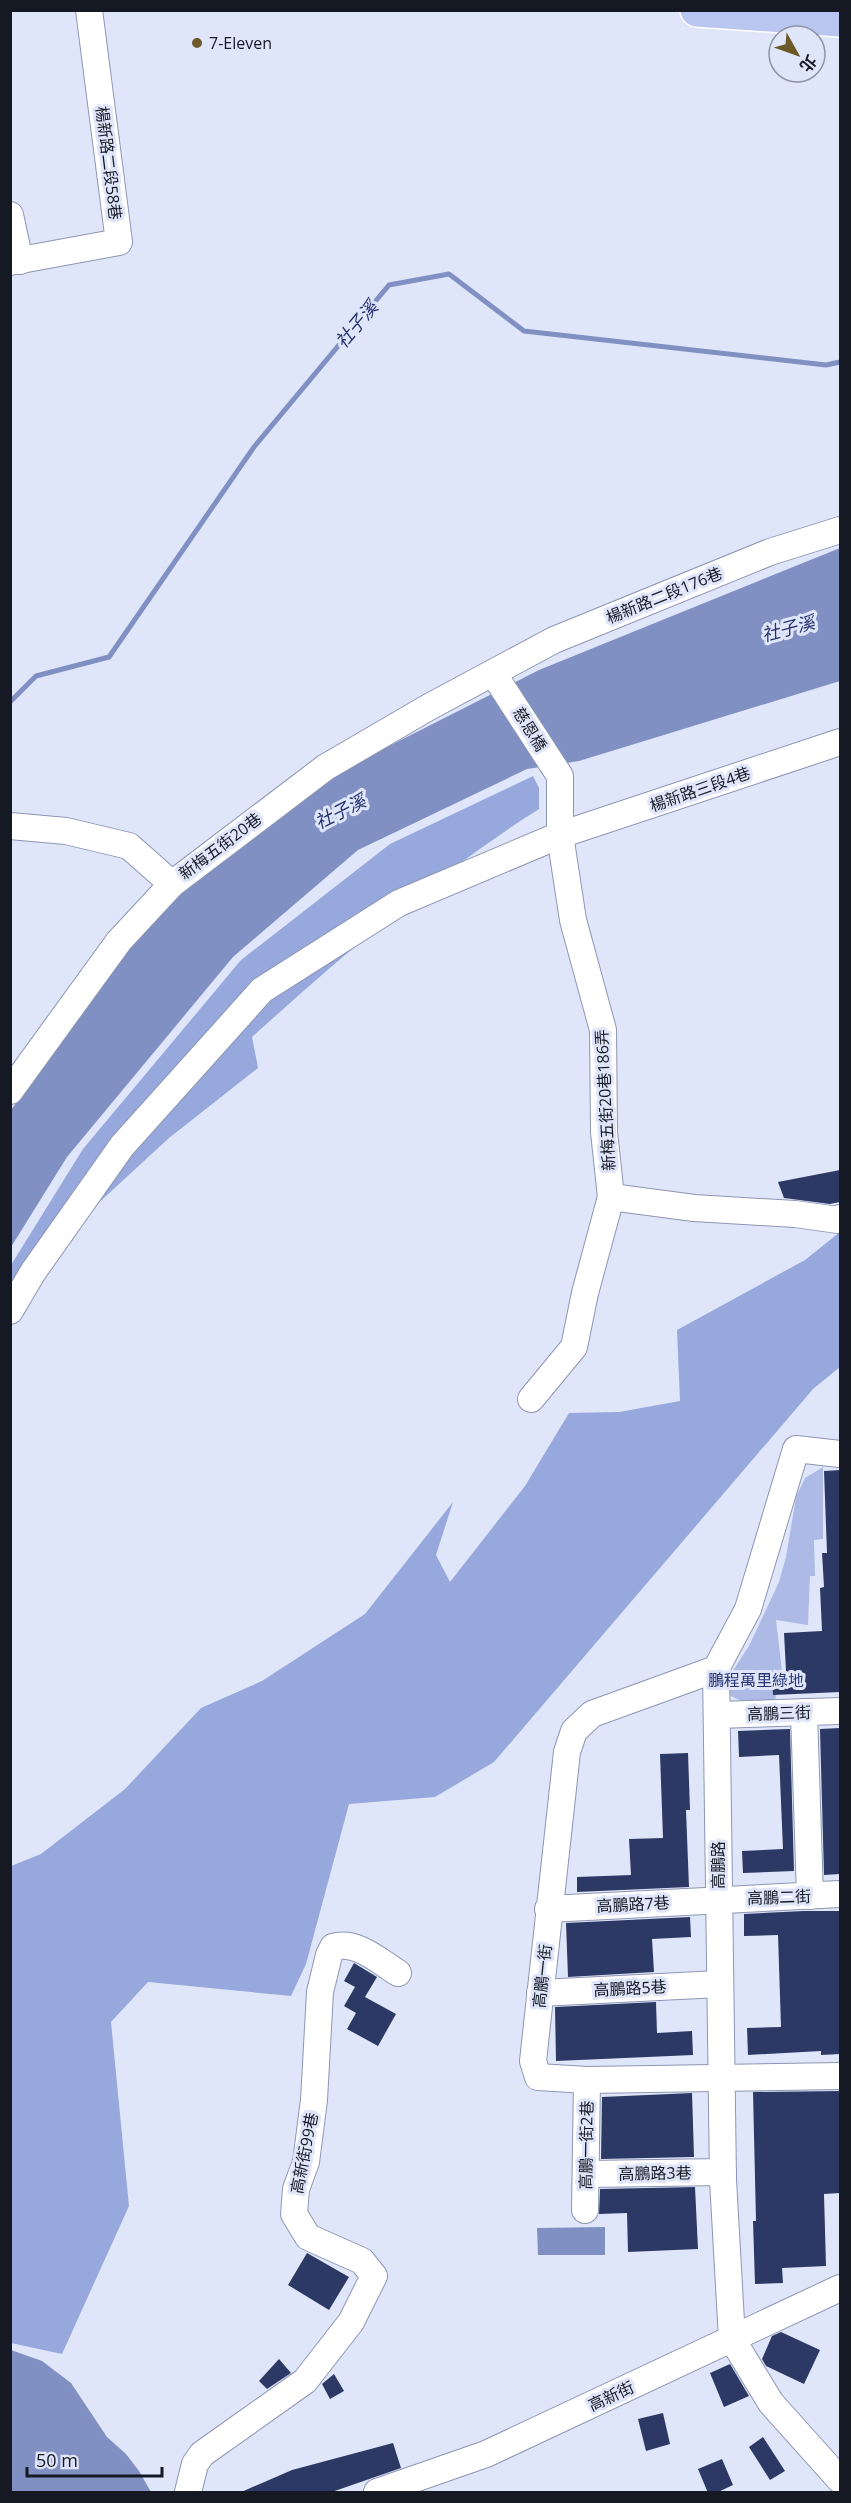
<svg xmlns="http://www.w3.org/2000/svg" width="851" height="2503" font-family="'Open Sans','Noto Sans TC',sans-serif">
<style>
.green{fill:#acbae5}
.forest{fill:#97a8dd}
.water{fill:#8090c3}
.lines{fill:none;stroke-linecap:round;stroke-linejoin:round}
.stream{stroke:#8090c3;stroke-width:5}
.building{fill:#2d3965}
.minor-casing{stroke:#8c96b3;stroke-width:28}
.major-casing{stroke:#fff;stroke-width:36}
.minor{stroke:#fff;stroke-width:26}
.major{stroke:#b9c6f0;stroke-width:33}
.poi-dot{fill:#6b5a27;stroke:#e0e6fa;stroke-width:2}
.labels{text-anchor:middle;dominant-baseline:central;stroke-width:6;stroke-linejoin:round;paint-order:stroke}
.poi-label{font-size:16px;fill:#151924;stroke:#e0e6fa;text-anchor:start}
.street-label{font-size:16px;fill:#151924;stroke:#e0e6fa}
.park-label{font-size:16px;fill:#283675;stroke:#e0e6fa}
.water-label{font-size:18px;font-style:italic;fill:#23306e;stroke:#e0e6fa}
</style>
<rect width="100%" height="100%" fill="#e0e6fa"/>
<path class="green" d="M823 1467V1539L814 1540 815 1576H810L808 1625 776 1620 782 1671 775 1700C752 1705 743 1704 723 1691L732 1672 749 1646 779 1582 786 1557 796 1497 805 1478Z"/>
<g class="forest">
<path d="M533 776 539 788V809C435 875 343 955 252 1037L258 1068 169 1138 30 1266 11 1300V1265L83 1149 241 960 390 844Z"/>
<polygon points="840,1232 840,1367 813,1389 494,1762 435,1797 349,1804 306,1964 291,1996 148,1982 111,2022 129,2206 62,2354 11,2343 11,1866 41,1854 125,1789 201,1708 262,1681 365,1614 453,1502 436,1555 450,1582 525,1486 569,1413 619,1412 680,1401 677,1330 805,1260"/>
</g>
<g class="water">
<polygon points="840,548 840,681 579,761 527,769 358,850 233,957 67,1157 11,1247 11,1110 131,946 184,887 328,777 539,670"/>
<polygon points="605,2227 605,2255 538,2255 537,2228"/>
<polygon points="11,2350 42,2361 71,2383 107,2437 126,2454 139,2471 151,2492 11,2492"/>
</g>
<g class="lines">
<polyline class="stream" points="10,702 36,676 109,657 254,447 389,285 449,274 524,331 826,365 840,362"/>
</g>
<g class="building">
<polygon points="840,1170 840,1202 830,1204 784,1198 778,1182"/>
<polygon points="840,1470 840,1692 773,1695 772,1671 786,1671 784,1633 822,1631 820,1588 824,1587 822,1553 827,1553 824,1471"/>
<polygon points="840,1728 840,1874 824,1875 820,1729"/>
<polygon points="790,1729 794,1871 743,1873 742,1851 783,1849 779,1755 739,1757 738,1731"/>
<polygon points="688,1753 690,1810 686,1810 689,1887 577,1892 577,1877 631,1875 629,1839 663,1838 660,1754"/>
<polygon points="804,1911 840,1911 840,2054 821,2055 821,2051 748,2055 747,2028 781,2027 778,1935 744,1936 744,1914"/>
<polygon points="690,1917 691,1937 652,1939 654,1972 568,1977 566,1923"/>
<polygon points="354,1963 377,1977 365,1997 396,2014 378,2046 347,2029 356,2013 344,2006 355,1987 344,1981"/>
<polygon points="656,2002 657,2033 692,2031 693,2055 556,2061 555,2007"/>
<polygon points="840,2091 840,2193 824,2194 826,2266 782,2268 783,2283 755,2284 753,2221 756,2221 753,2092"/>
<polygon points="692,2093 694,2157 601,2159 602,2097"/>
<polygon points="695,2187 698,2249 628,2252 627,2213 599,2214 600,2189"/>
<polygon points="307,2253 349,2277 329,2310 288,2285"/>
<polygon points="781,2332 820,2350 804,2384 766,2366 762,2359 772,2336"/>
<polygon points="279,2359 291,2373 267,2389 259,2381"/>
<polygon points="730,2364 749,2396 724,2407 710,2373"/>
<polygon points="334,2374 344,2391 330,2399 322,2384"/>
<polygon points="663,2413 670,2444 646,2451 638,2419"/>
<polygon points="763,2437 785,2471 770,2480 749,2447"/>
<polygon points="393,2443 401,2468 329,2493 239,2493 292,2470"/>
<polygon points="722,2459 733,2485 716,2493 708,2493 698,2469"/>
</g>
<g class="lines">
<defs>
<g id="minor">
<polyline points="10,215 20,261"/>
<polyline points="10,262 119,242 89,10"/>
<polyline points="493,673 560,776 560,835 573,920 603,1030 604,1132 611,1197 694,1208 795,1214 838,1220 840,1218"/>
<polyline points="10,826 66,831 129,846 172,884"/>
<polyline points="10,1091 119,941 172,884 326,767 429,707 554,640 770,552 840,530"/>
<polyline points="10,1311 33,1272 122,1146 262,990 399,903 560,835 840,742"/>
<polyline points="531,1399 574,1347 585,1293 611,1197"/>
<polyline points="840,1454 796,1449 748,1609 716,1669 723,2180 732,2339 771,2403 840,2480"/>
<polyline points="716,1669 592,1714 574,1731 567,1752 533,2061 538,2077 587,2080 840,2076"/>
<polyline points="804,1712 810,1896"/>
<polyline points="717,1715 840,1711"/>
<polyline points="548,1909 840,1894"/>
<polyline points="540,1993 719,1984"/>
<polyline points="587,2174 723,2172"/>
<polyline points="585,2210 587,2080"/>
<path d="M188 2492 195 2464 202 2454 305 2381 351 2322 374 2276 362 2261 308 2237 294 2214 296 2189 306 2162 314 2100 320 1992 329 1955 333 1947C356 1940 379 1961 398 1973"/>
<polyline points="377,2492 486,2454 840,2288"/>
</g>
<polyline id="major" points="697,10 840,20"/>
</defs>
<use href="#minor" class="minor-casing"/>
<use href="#major" class="major-casing"/>
<use href="#minor" class="minor"/>
<use href="#major" class="major"/>
</g>
<circle class="poi-dot" cx="197" cy="43" r="6"/>
<g class="labels">
<g class="poi-label">
<text x="209" y="43">7-Eleven</text>
</g>
<g class="street-label">
<text transform="translate(109 163) rotate(83)">楊新路二段58巷</text>
<text transform="translate(664 595) rotate(-22)">楊新路二段176巷</text>
<text transform="translate(530 729) rotate(58)">慈恩橋</text>
<text transform="translate(700 789) rotate(-19)">楊新路三段4巷</text>
<text transform="translate(220 846) rotate(-37)">新梅五街20巷</text>
<text transform="translate(605 1100) rotate(-93)">新梅五街20巷186弄</text>
<text transform="translate(779 1713) rotate(-2)">高鵬三街</text>
<text transform="translate(718 1865) rotate(-90)">高鵬路</text>
<text transform="translate(779 1897) rotate(-2)">高鵬二街</text>
<text transform="translate(633 1904) rotate(-3)">高鵬路7巷</text>
<text transform="translate(542 1976) rotate(-84)">高鵬一街</text>
<text transform="translate(630 1988) rotate(-3)">高鵬路5巷</text>
<text transform="translate(586 2145) rotate(-89)">高鵬一街2巷</text>
<text transform="translate(304 2153) rotate(-79)">高新街99巷</text>
<text transform="translate(655 2173) rotate(-1)">高鵬路3巷</text>
<text transform="translate(611 2396) rotate(-25)">高新街</text>
</g>
<g class="park-label">
<text x="756" y="1680">鵬程萬里綠地</text>
</g>
<g class="water-label">
<text transform="translate(356 324) rotate(-50)">社子溪</text>
<text transform="translate(788 628) rotate(-15)">社子溪</text>
<text transform="translate(340 811) rotate(-27)">社子溪</text>
</g>
</g>
<rect width="851" height="2503" fill="none" stroke="#151924" stroke-width="24"/>
<g transform="translate(797 54) rotate(130)"><circle r="28" fill="#e0e6fa" stroke="#8f94a4" stroke-width="1.5"/>
<path d="M0-4.5L10 22L0 15L-10 22Z" fill="#6b5a27"/>
<text y="-9" font-size="16" font-weight="bold" text-anchor="middle" fill="#151924">北</text>
</g>
<path d="M27 2467v9h135v-9" fill="none" stroke="#151924" stroke-width="3"/>
<text x="36" y="2467" font-size="18" fill="#151924" stroke="#e0e6fa" stroke-width="4.5" paint-order="stroke">50 m</text>
</svg>
